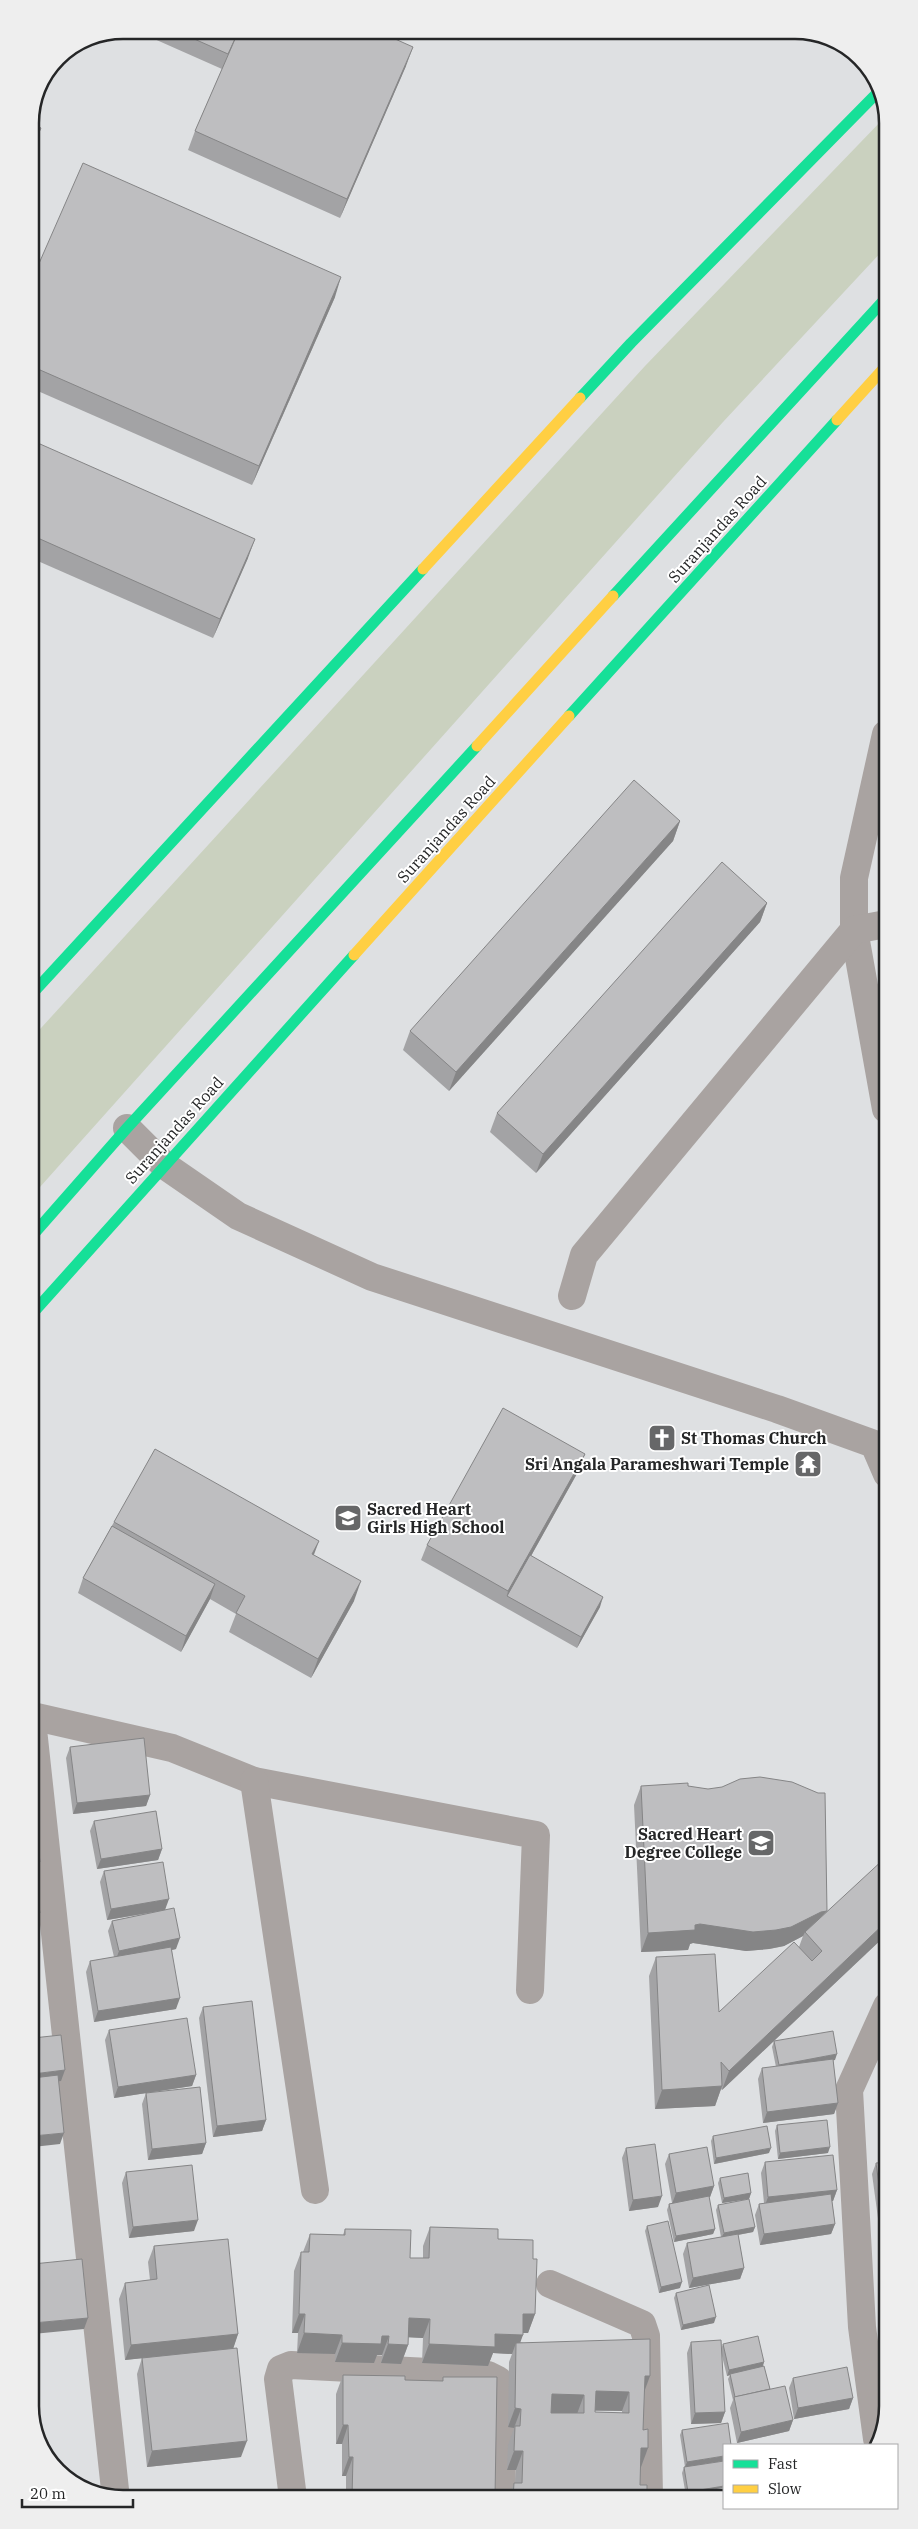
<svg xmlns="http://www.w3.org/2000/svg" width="918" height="2529" font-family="'IBM Plex Serif',serif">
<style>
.green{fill:#cad1bf}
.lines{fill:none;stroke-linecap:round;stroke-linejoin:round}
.street{stroke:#a9a3a1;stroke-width:28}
.fast{stroke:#16e098;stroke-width:11}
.slow{stroke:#ffcf43;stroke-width:11}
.wall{fill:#a3a3a5;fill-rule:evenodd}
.shaded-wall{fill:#858586}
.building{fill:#bebec0;stroke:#858586;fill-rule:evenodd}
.labels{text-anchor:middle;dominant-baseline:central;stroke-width:4;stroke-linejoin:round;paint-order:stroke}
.street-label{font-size:16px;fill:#252627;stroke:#fff}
.poi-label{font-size:16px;font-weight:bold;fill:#252627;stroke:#fff;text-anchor:start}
.rim{fill:none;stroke:#252627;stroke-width:2.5}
</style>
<rect width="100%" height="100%" fill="#dee0e2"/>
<polygon class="green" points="885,117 885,248 723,422 32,1196 31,1039 645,366"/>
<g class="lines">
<g class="street">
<polyline points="886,734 854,878 854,930 886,1109"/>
<polyline points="127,1128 164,1165 238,1216 372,1277 777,1409 874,1444 887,1474"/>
<polyline points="572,1296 584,1255 854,930 886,924"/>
<polyline points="32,1716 172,1748 254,1781 536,1835 530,1990"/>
<polyline points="32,1720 116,2499"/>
<polyline points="254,1781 315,2190"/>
<polyline points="550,2284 642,2324 646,2336 649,2496"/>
<polyline points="877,2439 862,2327 849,2090 887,2006"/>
<polyline points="293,2498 278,2379 281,2369 291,2365 488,2375 498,2380 501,2390 502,2497"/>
</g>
<g class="fast">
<polyline points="580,398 631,343 880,90"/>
<polyline points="613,596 885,299"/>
<polyline points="569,716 837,420"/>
<polyline points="31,995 423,569"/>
<polyline points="32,1236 127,1128 477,746"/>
<polyline points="32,1314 354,955"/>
</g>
<g class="slow">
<polyline points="837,420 885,367"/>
<polyline points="423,569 580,398"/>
<polyline points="477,746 613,596"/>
<polyline points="354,955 569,716"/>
</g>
</g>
<g class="wall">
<polygon points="134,30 375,30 406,66 340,218 188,150 195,131 222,69"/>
<polygon points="30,284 335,297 252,485 31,388"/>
<polygon points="31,440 248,558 213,638 31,558"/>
<polygon points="680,821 673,841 449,1091 403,1050 410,1031"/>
<polygon points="767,903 760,922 536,1173 490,1132 497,1113"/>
<polygon points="585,1454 579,1470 531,1556 600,1607 577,1648 421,1560 427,1545"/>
<polygon points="114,1522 314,1555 354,1601 311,1678 229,1632 236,1614 210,1599 181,1652 78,1593 83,1578"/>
<polygon points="70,1747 150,1795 146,1806 73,1814 66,1758"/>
<polygon points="641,1786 688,1786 827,1912 887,1860 887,1934 722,2090 721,2089 715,2106 655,2109 649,1976 656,1957 719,2012 799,1947 803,1936 784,1946 769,1949 746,1951 693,1943 690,1944 688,1950 641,1952 634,1805"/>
<polygon points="94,1821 162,1849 158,1860 97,1869 90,1831"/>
<polygon points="104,1871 165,1909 176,1949 172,1950 176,2009 94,2022 86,1972 90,1961 114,1957 108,1931 112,1921 156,1912 107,1920 100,1882"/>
<polygon points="203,2007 266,2120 262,2131 213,2137 199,2018"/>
<polygon points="885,2019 887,2019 888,2086 882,2086 882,2030"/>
<polygon points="109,2030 196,2075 192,2086 114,2098 105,2040"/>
<polygon points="774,2041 835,2060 833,2060 838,2103 834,2114 763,2123 758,2079 762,2068 776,2067 772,2047"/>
<polygon points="146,2093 206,2143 202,2154 148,2160 142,2104"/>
<polygon points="777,2125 828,2153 778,2159 775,2131"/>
<polygon points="713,2136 769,2153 714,2164 711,2141"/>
<polygon points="626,2148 658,2207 629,2211 622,2158"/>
<polygon points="669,2154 714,2186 710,2197 709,2197 715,2229 713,2234 674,2242 667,2210 669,2204 672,2203 665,2164"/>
<polygon points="765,2162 837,2190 833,2201 832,2201 835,2224 831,2234 760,2245 755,2215 759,2204 764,2203 761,2173"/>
<polygon points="876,2163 888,2232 880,2233 872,2174"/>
<polygon points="126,2172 194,2231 129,2238 122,2183"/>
<polygon points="720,2178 751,2193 749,2199 722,2203 718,2183"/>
<polygon points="718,2205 755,2227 753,2232 738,2235 744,2268 740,2279 689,2288 683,2254 687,2243 721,2237 716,2210"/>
<polygon points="647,2226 680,2288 659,2293 645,2231"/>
<path d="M430 2227 498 2239 533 2259 535 2314 528 2333H523L520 2342 650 2376 644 2393 643 2430 648 2448 641 2467 640 2485 647 2496 508 2497 514 2483H515L516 2470H507L508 2445 514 2428 508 2427 509 2362 512 2354 493 2353 488 2366 422 2363 423 2338 408 2337V2345L401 2364 381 2363 382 2355H377L374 2363 335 2362V2354L297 2353 298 2333H292L294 2271 301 2252H303L310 2234 343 2235 345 2229 410 2258H423V2246ZM595 2411H622V2413L595 2412Z"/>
<polygon points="154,2246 238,2334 233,2349 241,2457 147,2467 137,2374 142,2358 125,2360 119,2299 125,2283 150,2280 148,2262"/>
<polygon points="676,2293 714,2323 681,2330 674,2298"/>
<polygon points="691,2342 721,2349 723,2344 764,2362 763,2366 770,2389 793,2420 789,2431 737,2443 730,2408 733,2400 728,2379 730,2375 727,2376 721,2352 725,2412 721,2423 691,2424 687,2353"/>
<polygon points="343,2375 405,2380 442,2381 443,2377 495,2497 346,2498 346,2476 342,2476 342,2444 336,2444 336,2394"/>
<polygon points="793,2378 853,2398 849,2409 794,2419 789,2388"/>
<polygon points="682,2430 724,2496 686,2496 682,2473 684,2467 685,2467 680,2435"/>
</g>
<g class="shaded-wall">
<polygon points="413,47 406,66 340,218 347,199"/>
<polygon points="41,128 34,147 30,155 30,152"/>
<polygon points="341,277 335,297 252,485 259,466"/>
<polygon points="255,539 248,558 213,638 220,619"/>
<polygon points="680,821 673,841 449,1091 456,1072"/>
<polygon points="767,903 760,922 536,1173 543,1154"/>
<polygon points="585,1454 579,1470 508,1597 507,1596 508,1591"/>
<polygon points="319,1541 312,1560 312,1554"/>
<polygon points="361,1581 354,1601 311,1678 318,1659"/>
<polygon points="215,1584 210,1599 181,1652 186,1636"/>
<polygon points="603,1597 600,1607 577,1648 581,1637"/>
<polygon points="150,1795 146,1806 73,1814 77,1803"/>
<polygon points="162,1849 158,1860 97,1869 101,1859"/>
<polygon points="40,1862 36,1873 32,1874 32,1863"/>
<polygon points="169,1899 165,1910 107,1920 111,1909"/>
<polygon points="827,1911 805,1932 803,1936 784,1946 769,1949 746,1951 693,1943 690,1944 688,1950 641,1952 648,1933 700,1924"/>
<polygon points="40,1913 36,1924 33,1925 33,1914"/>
<polygon points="887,1921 887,1934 722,2090 729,2071"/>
<polygon points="180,1938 176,1949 115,1962 119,1951"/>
<polygon points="180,1998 176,2009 94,2022 98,2011"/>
<polygon points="837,2054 835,2060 777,2070 779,2065"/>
<polygon points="65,2070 61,2081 33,2084 33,2074"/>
<polygon points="196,2075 192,2086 114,2098 118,2087"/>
<polygon points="886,2075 888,2075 888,2086 882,2086"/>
<polygon points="722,2086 715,2106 655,2109 662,2090"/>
<polygon points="838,2103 834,2114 763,2123 767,2112"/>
<polygon points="266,2120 262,2131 213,2137 217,2126"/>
<polygon points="64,2133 60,2144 33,2147 33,2136"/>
<polygon points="206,2143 202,2154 148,2160 152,2149"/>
<polygon points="830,2147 828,2153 778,2159 780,2153"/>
<polygon points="771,2148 769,2153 714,2164 716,2158"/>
<polygon points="714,2186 710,2197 672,2204 676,2193"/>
<polygon points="837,2190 833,2201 764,2208 768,2197"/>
<polygon points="751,2193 749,2199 722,2203 724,2198"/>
<polygon points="662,2196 658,2207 629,2211 633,2200"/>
<polygon points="198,2220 194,2231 129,2238 133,2227"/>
<polygon points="884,2222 888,2222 888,2232 880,2233"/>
<polygon points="835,2224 831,2234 760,2245 764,2234"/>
<polygon points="755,2227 753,2232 721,2238 724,2233"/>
<polygon points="715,2229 713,2234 674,2242 676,2236"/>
<polygon points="744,2268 740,2279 689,2288 693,2278"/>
<polygon points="682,2282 680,2288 659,2293 661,2287"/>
<polygon points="299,2314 305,2314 298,2333 292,2333"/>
<polygon points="523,2314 535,2314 528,2333 516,2333"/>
<polygon points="716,2317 714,2323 681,2330 683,2325"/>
<polygon points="88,2318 84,2329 33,2334 33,2323"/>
<polygon points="409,2318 430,2319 423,2338 402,2337"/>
<polygon points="304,2333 342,2335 335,2354 297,2353"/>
<polygon points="238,2334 233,2349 125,2360 131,2345"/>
<polygon points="495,2334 523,2335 516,2354 516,2343 512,2354 493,2353 488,2366 422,2363 429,2344"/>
<polygon points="382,2336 389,2336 382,2355 377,2355 374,2363 335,2362 342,2343"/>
<polygon points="388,2344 408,2345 401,2364 381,2363"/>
<polygon points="764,2362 762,2368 730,2374 730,2375 727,2376 729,2370"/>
<polygon points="645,2376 650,2376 643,2395"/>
<polygon points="596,2391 629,2392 622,2411 589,2410"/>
<polygon points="552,2394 584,2395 577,2414 545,2413"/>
<polygon points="853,2398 849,2409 794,2419 798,2408"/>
<polygon points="515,2408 521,2409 514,2428 508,2427"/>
<polygon points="725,2412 721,2423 691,2424 695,2413"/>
<polygon points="793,2420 789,2431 737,2443 741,2432"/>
<polygon points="343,2425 348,2425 342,2444 336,2444"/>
<polygon points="247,2441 241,2457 147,2467 152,2451"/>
<polygon points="641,2448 648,2448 641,2467 634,2467"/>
<polygon points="514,2451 523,2451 516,2470 507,2470"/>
<polygon points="724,2456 724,2461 685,2467 687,2462"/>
<polygon points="349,2457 353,2457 346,2476 342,2476"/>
<polygon points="724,2486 724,2492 693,2493 692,2496 686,2496 688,2492"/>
</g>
<g class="building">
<polygon points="174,30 239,30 228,54"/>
<polygon points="239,30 375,30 413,47 347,199 195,131"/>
<polygon points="30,123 41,128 30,152"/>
<polygon points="83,163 341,277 259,466 31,366 30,284"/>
<polygon points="31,440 255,539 220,619 31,535"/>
<polygon points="634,780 680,821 456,1072 410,1031"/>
<polygon points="722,862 767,903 543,1154 497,1113"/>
<polygon points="503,1408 585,1454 508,1591 427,1545"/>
<polygon points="155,1449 319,1541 312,1554 361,1581 318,1659 236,1613 245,1596 114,1522"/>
<polygon points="112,1526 215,1584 186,1636 83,1578"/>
<polygon points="530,1555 603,1597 581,1637 507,1596"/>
<polygon points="144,1738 150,1795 77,1803 70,1747"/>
<polygon points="760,1777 792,1782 818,1793 825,1793 827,1911 821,1912 791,1927 776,1930 753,1932 700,1924 695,1925 695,1930 648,1933 641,1786 688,1783 688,1786 708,1789 722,1787 740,1779"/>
<polygon points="32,1789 35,1805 32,1805"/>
<polygon points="156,1811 162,1849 101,1859 94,1821"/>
<polygon points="32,1823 35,1823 40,1862 32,1863"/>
<polygon points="885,1858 887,1860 887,1921 729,2071 721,2062 722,2086 662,2090 656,1957 715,1954 719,2012 794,1942 812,1961 822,1951 805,1932"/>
<polygon points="163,1862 169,1899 111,1909 104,1871"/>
<polygon points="33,1879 35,1879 40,1913 33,1914"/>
<polygon points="174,1908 180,1938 119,1951 112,1921"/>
<polygon points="171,1947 180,1998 98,2011 90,1961"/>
<polygon points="252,2001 266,2120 217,2126 203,2007"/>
<polygon points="187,2018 196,2075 118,2087 109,2030"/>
<polygon points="885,2019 887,2019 888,2075 886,2075"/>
<polygon points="833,2031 837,2054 779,2065 774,2041"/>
<polygon points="61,2035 65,2070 33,2074 33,2038"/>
<polygon points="833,2059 838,2103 767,2112 762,2068"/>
<polygon points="58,2075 64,2133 33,2136 33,2078"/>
<polygon points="200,2087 206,2143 152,2149 146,2093"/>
<polygon points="827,2120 830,2147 780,2153 777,2125"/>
<polygon points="767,2126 771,2148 716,2158 713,2136"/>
<polygon points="655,2144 662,2196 633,2200 626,2148"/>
<polygon points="707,2147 714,2186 676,2193 669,2154"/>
<polygon points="833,2155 837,2190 768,2197 765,2162"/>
<polygon points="888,2162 888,2222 884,2222 876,2163"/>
<polygon points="192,2165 198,2220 133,2227 126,2172"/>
<polygon points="748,2173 751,2193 724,2198 720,2178"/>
<polygon points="831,2194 835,2224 764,2234 759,2204"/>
<polygon points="709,2196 715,2229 676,2236 669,2204"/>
<polygon points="749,2199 755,2227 724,2233 718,2205"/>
<polygon points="668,2221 682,2282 661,2287 647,2226"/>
<polygon points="430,2227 498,2229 498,2239 533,2240 533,2259 537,2259 535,2314 523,2314 523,2335 495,2334 495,2347 429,2344 430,2319 409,2318 408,2345 388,2344 389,2336 382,2336 381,2344 342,2343 342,2335 304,2333 305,2314 299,2314 301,2252 309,2252 310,2234 345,2235 345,2229 411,2230 410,2258 429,2258"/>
<polygon points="738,2234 744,2268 693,2278 687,2243"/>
<polygon points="228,2239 238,2334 131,2345 125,2283 157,2279 154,2246"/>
<polygon points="82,2259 88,2318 33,2323 33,2264"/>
<polygon points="709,2285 716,2317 683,2325 676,2293"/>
<polygon points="758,2336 764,2362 729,2370 723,2344"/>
<path d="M650 2339V2376H645L643 2430 648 2429V2448H641L640 2485H647V2496L513 2497 514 2483H522L523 2451H514L515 2426H520L521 2409 515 2408 516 2343ZM596 2391 629 2392V2413L595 2412ZM552 2394 584 2395V2413H551Z"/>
<polygon points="721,2340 725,2412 695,2413 691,2342"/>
<polygon points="237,2348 247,2441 152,2451 142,2358"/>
<polygon points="764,2366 770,2389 735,2397 730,2374"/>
<polygon points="847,2367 853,2398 798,2408 793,2378"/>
<polygon points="343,2375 405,2376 405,2380 443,2381 443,2377 497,2377 495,2497 352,2498 353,2457 349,2457 348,2425 343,2425"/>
<polygon points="785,2386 793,2420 741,2432 734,2397"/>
<polygon points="728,2423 731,2445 724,2445 724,2456 687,2462 682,2430"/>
<polygon points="724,2461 724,2486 688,2492 684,2467"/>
<polygon points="724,2487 724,2496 694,2496 693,2493"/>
<polygon points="278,2490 279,2498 191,2498"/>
</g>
<defs>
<symbol id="church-square" viewBox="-11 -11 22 22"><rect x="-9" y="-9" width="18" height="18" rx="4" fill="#666768" stroke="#fff"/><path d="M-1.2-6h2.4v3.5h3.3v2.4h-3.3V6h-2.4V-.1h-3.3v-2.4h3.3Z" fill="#fff"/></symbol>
<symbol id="temple-square" viewBox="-11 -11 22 22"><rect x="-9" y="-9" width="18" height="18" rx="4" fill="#666768" stroke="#fff"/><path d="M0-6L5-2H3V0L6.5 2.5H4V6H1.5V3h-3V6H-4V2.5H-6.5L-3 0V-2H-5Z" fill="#fff"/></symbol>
<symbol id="school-square" viewBox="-11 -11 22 22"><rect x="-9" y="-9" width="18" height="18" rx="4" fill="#666768" stroke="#fff"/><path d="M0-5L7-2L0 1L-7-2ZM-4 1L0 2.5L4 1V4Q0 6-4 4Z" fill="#fff"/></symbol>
<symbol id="university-square" viewBox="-11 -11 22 22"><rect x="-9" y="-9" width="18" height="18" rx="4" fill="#666768" stroke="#fff"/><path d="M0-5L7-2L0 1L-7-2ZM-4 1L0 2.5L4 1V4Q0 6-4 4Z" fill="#fff"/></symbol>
</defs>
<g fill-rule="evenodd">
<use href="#church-square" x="646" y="1422" width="32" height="32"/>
<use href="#temple-square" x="792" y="1448" width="32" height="32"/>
<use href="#school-square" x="332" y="1502" width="32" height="32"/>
<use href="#university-square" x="745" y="1827" width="32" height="32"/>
</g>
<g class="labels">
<g class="street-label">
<text transform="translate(717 529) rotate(-48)">Suranjandas Road</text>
<text transform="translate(446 829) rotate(-48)">Suranjandas Road</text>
<text transform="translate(174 1130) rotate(-48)">Suranjandas Road</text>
</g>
<g class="poi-label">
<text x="681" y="1438">St Thomas Church</text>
<text x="789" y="1464" text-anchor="end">Sri Angala Parameshwari Temple</text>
<text x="367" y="1509">Sacred Heart<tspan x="367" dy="18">Girls High School</tspan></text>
<text x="742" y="1834" text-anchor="end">Sacred Heart<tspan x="742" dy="18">Degree College</tspan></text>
</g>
</g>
<path d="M0 0H918V2529H0ZM123 39H795A84 84 0 0 1 879 123V2406A84 84 0 0 1 795 2490H123A84 84 0 0 1 39 2406V123A84 84 0 0 1 123 39Z" fill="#eee" fill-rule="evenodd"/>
<path class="rim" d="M123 39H795A84 84 0 0 1 879 123V2406A84 84 0 0 1 795 2490H123A84 84 0 0 1 39 2406V123A84 84 0 0 1 123 39Z"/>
<rect x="723" y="2444" width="175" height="65" fill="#ffffff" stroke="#a8a8a9"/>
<rect x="733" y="2460" width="25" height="8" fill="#16e098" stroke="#a8a8a9"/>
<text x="768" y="2469" font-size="15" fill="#252627">Fast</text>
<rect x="733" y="2485" width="25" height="8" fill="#ffcf43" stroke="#a8a8a9"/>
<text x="768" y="2494" font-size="15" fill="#252627">Slow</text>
<path d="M22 2499v8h111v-8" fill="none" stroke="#252627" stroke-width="2.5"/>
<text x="30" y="2499" font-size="15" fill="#252627" stroke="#ffffff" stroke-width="4" paint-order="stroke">20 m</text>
</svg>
